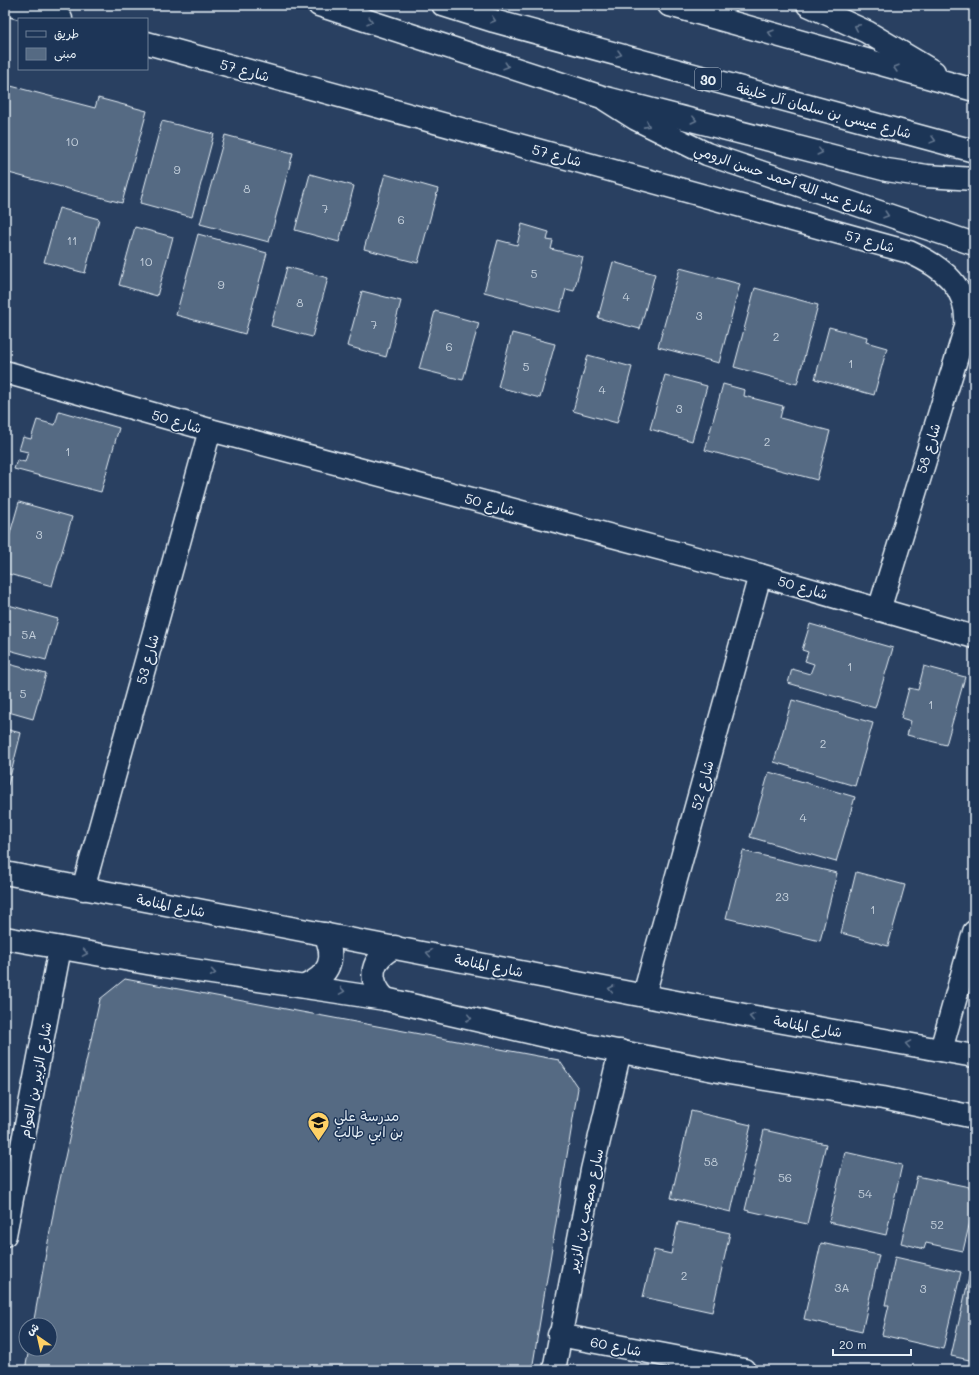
<svg xmlns="http://www.w3.org/2000/svg" width="979" height="1375" font-family="Mali,'Playpen Sans Arabic',sans-serif">
<style>
.building{fill:#556a83;stroke:#e8f1f8}
.lines{fill:none;stroke-linecap:round;stroke-linejoin:round}
.minor-casing{stroke:#e8f1f8;stroke-width:25}
.highway-casing{stroke:#e8f1f8;stroke-width:25}
.minor{stroke:#1d3557;stroke-width:22}
.highway{stroke:#1d3557;stroke-width:22}
.oneway{stroke:#64778f}
.labels{text-anchor:middle;dominant-baseline:central;stroke-width:3;stroke-linejoin:round;paint-order:stroke}
.number-label{font-size:12px;fill:#c3cfdb}
.shield{fill:#1d3557;stroke:#abb9c8;stroke-width:1}
.shield-label{font-size:13px;font-weight:bold;fill:#e8f1f8}
.street-label{font-size:14px;fill:#e8f1f8;stroke:#1d3557}
.poi-label{font-size:14px;fill:#e8f1f8;stroke:#1d3557;text-anchor:start}
</style>
<rect width="100%" height="100%" fill="#294061"/>
<filter id="ink" filterUnits="userSpaceOnUse"><feTurbulence type="fractalNoise" baseFrequency=".025" numOctaves="2"/><feDisplacementMap in="SourceGraphic" scale="8" xChannelSelector="R" yChannelSelector="G"/><feConvolveMatrix kernelMatrix="1 2 1 2 8 2 1 2 1" color-interpolation-filters="sRGB"/></filter>
<g filter="url(#ink)">
<g class="building">
<polygon points="7,85 95,108 98,98 147,111 122,203 5,172 5,90"/>
<polygon points="162,121 214,134 192,217 140,203"/>
<polygon points="225,135 293,153 269,242 200,224"/>
<polygon points="310,174 354,186 339,242 295,230"/>
<polygon points="385,174 438,189 418,263 364,249"/>
<polygon points="59,208 99,219 85,273 44,262"/>
<polygon points="522,224 549,232 547,240 553,241 551,249 583,257 574,291 566,289 560,312 484,292 498,240 517,245"/>
<polygon points="135,227 173,237 157,296 119,285"/>
<polygon points="198,234 267,253 245,334 176,315"/>
<polygon points="613,262 655,274 640,329 598,318"/>
<polygon points="287,267 328,278 312,337 271,326"/>
<polygon points="680,268 740,284 719,363 658,347"/>
<polygon points="755,288 818,305 797,384 734,367"/>
<polygon points="362,291 401,301 386,357 347,346"/>
<polygon points="435,311 479,323 463,380 419,369"/>
<polygon points="829,327 867,337 866,342 887,348 874,395 815,379"/>
<polygon points="512,333 555,344 540,398 498,387"/>
<polygon points="588,355 632,367 617,423 573,411"/>
<polygon points="665,375 707,386 692,441 650,429"/>
<polygon points="723,384 745,390 744,396 783,406 780,418 830,431 817,480 705,450"/>
<polygon points="59,411 119,428 101,492 14,469 17,460 25,462 28,452 19,450 23,437 31,439 37,420 55,425"/>
<polygon points="19,502 72,517 52,586 5,573 5,551"/>
<polygon points="5,604 58,619 46,660 5,649"/>
<polygon points="810,624 893,648 875,708 788,683 792,669 810,674 814,664 805,661 808,652 802,650"/>
<polygon points="5,663 46,674 33,719 5,711"/>
<polygon points="924,666 965,677 946,745 907,735 911,721 901,718 909,688 918,690"/>
<polygon points="792,700 873,723 855,786 774,762"/>
<polygon points="5,729 21,733 8,785 5,785"/>
<polygon points="769,772 855,797 836,862 750,837"/>
<polygon points="743,851 837,873 820,941 726,918"/>
<polygon points="856,872 905,885 888,946 841,933"/>
<polygon points="125,979 559,1060 578,1088 532,1370 25,1370 29,1349 50,1349 50,1325 33,1325 56,1198 100,999"/>
<polygon points="691,1111 751,1125 731,1212 671,1198"/>
<polygon points="764,1130 826,1144 807,1224 745,1210"/>
<polygon points="845,1152 902,1165 886,1235 829,1222"/>
<polygon points="917,1176 974,1188 974,1205 963,1251 926,1243 924,1249 901,1243"/>
<polygon points="678,1222 730,1233 712,1312 643,1297 654,1250 671,1254"/>
<polygon points="821,1243 879,1255 862,1332 804,1319"/>
<polygon points="895,1257 961,1272 943,1349 882,1335 889,1305 885,1305"/>
<polygon points="970,1273 974,1274 974,1361 951,1356"/>
</g>
<g class="lines">
<defs>
<g id="minor">
<polyline points="10,5 61,19"/>
<path d="M147 43 909 252C943 267 969 287 966 327L879 610"/>
<polyline points="606,100 636,119 707,154 974,244"/>
<polyline points="5,372 210,430 760,575 974,637"/>
<polyline points="5,873 744,1015 974,1056"/>
<polyline points="83,889 210,430"/>
<polyline points="5,938 158,965 385,999 576,1043 729,1073 883,1098 974,1117"/>
<path d="M305 986C330 975 336 959 325 934"/>
<polyline points="644,995 760,575"/>
<path d="M385 999C366 978 371 959 395 947"/>
<polyline points="941,1050 974,932"/>
<polyline points="5,1235 60,948"/>
<polyline points="559,1335 744,1370"/>
<polyline points="554,1370 592,1170 620,1051"/>
</g>
<g id="highway">
<polyline points="319,5 602,97 887,170 927,176 974,179"/>
<polyline points="443,5 494,21 974,151"/>
<polyline points="669,5 974,90"/>
<polyline points="808,5 867,32 934,72"/>
</g>
</defs>
<use href="#minor" class="minor-casing"/>
<use href="#highway" class="highway-casing"/>
<use href="#minor" class="minor"/>
<use href="#highway" class="highway"/>
</g>
<defs><path id="oneway-chevron" d="M-2-3.5L2.5 0L-2 3.5" fill="none" stroke-width="1.6" stroke-linecap="round" stroke-linejoin="round"/></defs>
<g class="oneway">
<use href="#oneway-chevron" transform="translate(493 20) rotate(16)"/>
<use href="#oneway-chevron" transform="translate(370 21) rotate(18)"/>
<use href="#oneway-chevron" transform="translate(857 27) rotate(-154)"/>
<use href="#oneway-chevron" transform="translate(771 33) rotate(-164)"/>
<use href="#oneway-chevron" transform="translate(619 54) rotate(15)"/>
<use href="#oneway-chevron" transform="translate(506 66) rotate(18)"/>
<use href="#oneway-chevron" transform="translate(896 68) rotate(-164)"/>
<use href="#oneway-chevron" transform="translate(694 120) rotate(14)"/>
<use href="#oneway-chevron" transform="translate(647 125) rotate(28)"/>
<use href="#oneway-chevron" transform="translate(933 140) rotate(15)"/>
<use href="#oneway-chevron" transform="translate(820 152) rotate(14)"/>
<use href="#oneway-chevron" transform="translate(886 215) rotate(18)"/>
<use href="#oneway-chevron" transform="translate(85 953) rotate(10)"/>
<use href="#oneway-chevron" transform="translate(429 953) rotate(-169)"/>
<use href="#oneway-chevron" transform="translate(213 973) rotate(8)"/>
<use href="#oneway-chevron" transform="translate(611 989) rotate(-169)"/>
<use href="#oneway-chevron" transform="translate(342 991) rotate(9)"/>
<use href="#oneway-chevron" transform="translate(752 1017) rotate(-170)"/>
<use href="#oneway-chevron" transform="translate(469 1018) rotate(13)"/>
<use href="#oneway-chevron" transform="translate(908 1044) rotate(-170)"/>
</g>
</g>
<defs>
<symbol id="school-pin" viewBox="-11 -11 22 30"><path d="M0 17L-7.5 6A9.5 9.5 0 1 1 7.5 6Z" fill="#ffd166" stroke="#1d3557"/><path d="M0-5L7-2L0 1L-7-2ZM-4 1L0 2.5L4 1V4Q0 6-4 4Z" fill="#111"/></symbol>
</defs>
<g fill-rule="evenodd">
<use href="#school-pin" x="306" y="1110" width="25" height="34"/>
</g>
<g class="labels">
<g class="number-label">
<text x="72" y="141">10</text>
<text x="177" y="169">9</text>
<text x="247" y="188">8</text>
<text x="325" y="208">7</text>
<text x="401" y="219">6</text>
<text x="72" y="240">11</text>
<text x="146" y="261">10</text>
<text x="534" y="273">5</text>
<text x="221" y="284">9</text>
<text x="626" y="296">4</text>
<text x="300" y="302">8</text>
<text x="699" y="315">3</text>
<text x="374" y="324">7</text>
<text x="776" y="336">2</text>
<text x="449" y="346">6</text>
<text x="851" y="363">1</text>
<text x="526" y="366">5</text>
<text x="602" y="389">4</text>
<text x="679" y="408">3</text>
<text x="767" y="441">2</text>
<text x="68" y="451">1</text>
<text x="39" y="534">3</text>
<text x="29" y="634">5A</text>
<text x="850" y="666">1</text>
<text x="23" y="693">5</text>
<text x="931" y="704">1</text>
<text x="823" y="743">2</text>
<text x="803" y="817">4</text>
<text x="782" y="896">23</text>
<text x="873" y="909">1</text>
<text x="711" y="1161">58</text>
<text x="785" y="1177">56</text>
<text x="865" y="1193">54</text>
<text x="937" y="1224">52</text>
<text x="684" y="1275">2</text>
<text x="842" y="1287">3A</text>
<text x="923" y="1288">3</text>
</g>
<rect class="shield" x="695" y="68" width="26" height="22" rx="3"/>
<g class="shield-label">
<text x="708" y="79">30</text>
</g>
<g class="street-label">
<text transform="translate(245 70) rotate(15)">شارع 57</text>
<text transform="translate(824 110) rotate(15)">شارع عيسى بن سلمان آل خليفة</text>
<text transform="translate(557 155) rotate(15)">شارع 57</text>
<text transform="translate(784 179) rotate(19)">شارع عبد الله أحمد حسن الرومي</text>
<text transform="translate(870 241) rotate(15)">شارع 57</text>
<text transform="translate(177 421) rotate(16)">شارع 50</text>
<text transform="translate(928 448) rotate(-73)">شارع 58</text>
<text transform="translate(490 504) rotate(15)">شارع 50</text>
<text transform="translate(803 587) rotate(16)">شارع 50</text>
<text transform="translate(147 659) rotate(-75)">شارع 53</text>
<text transform="translate(702 785) rotate(-75)">شارع 52</text>
<text transform="translate(171 905) rotate(11)">شارع المنامة</text>
<text transform="translate(489 965) rotate(11)">شارع المنامة</text>
<text transform="translate(808 1026) rotate(10)">شارع المنامة</text>
<text transform="translate(35 1080) rotate(-79)">شارع الزبير بن العوام</text>
<text transform="translate(585 1210) rotate(-78)">سارع مصعب بن الزبير</text>
<text transform="translate(616 1346) rotate(11)">شارع 60</text>
</g>
<g class="poi-label">
<text x="334" y="1115">مدرسة علي<tspan x="334" dy="16">بن ابي طالب</tspan></text>
</g>
</g>
<rect width="979" height="1375" fill="none" stroke="#1d3557" stroke-width="20"/>
<rect x="10" y="10" width="959" height="1355" fill="none" stroke="#e8f1f8" stroke-width="1.5" filter="url(#ink)"/>
<rect x="18" y="18" width="130" height="52" fill="#1d3557" stroke="#6e8097"/>
<rect x="26" y="31" width="20" height="6" fill="#1d3557" stroke="#6e8097"/>
<text x="54" y="38" font-size="12" fill="#e8f1f8">طريق</text>
<rect x="26" y="48" width="20" height="12" fill="#556a83" stroke="#6e8097"/>
<text x="54" y="58" font-size="12" fill="#e8f1f8">مبنى</text>
<g transform="translate(38 1337) rotate(326)"><circle r="19" fill="#1d3557" stroke="#6e8097"/>
<path d="M0-3L7 15L0 10L-7 15Z" fill="#ffd166"/>
<text y="-6" font-size="11" font-weight="bold" text-anchor="middle" fill="#e8f1f8">ش</text>
</g>
<path d="M833 1349v6h78v-6" fill="none" stroke="#e8f1f8" stroke-width="2"/>
<text x="839" y="1349" font-size="12" fill="#e8f1f8" stroke="#1d3557" stroke-width="3" paint-order="stroke">20 m</text>
</svg>
